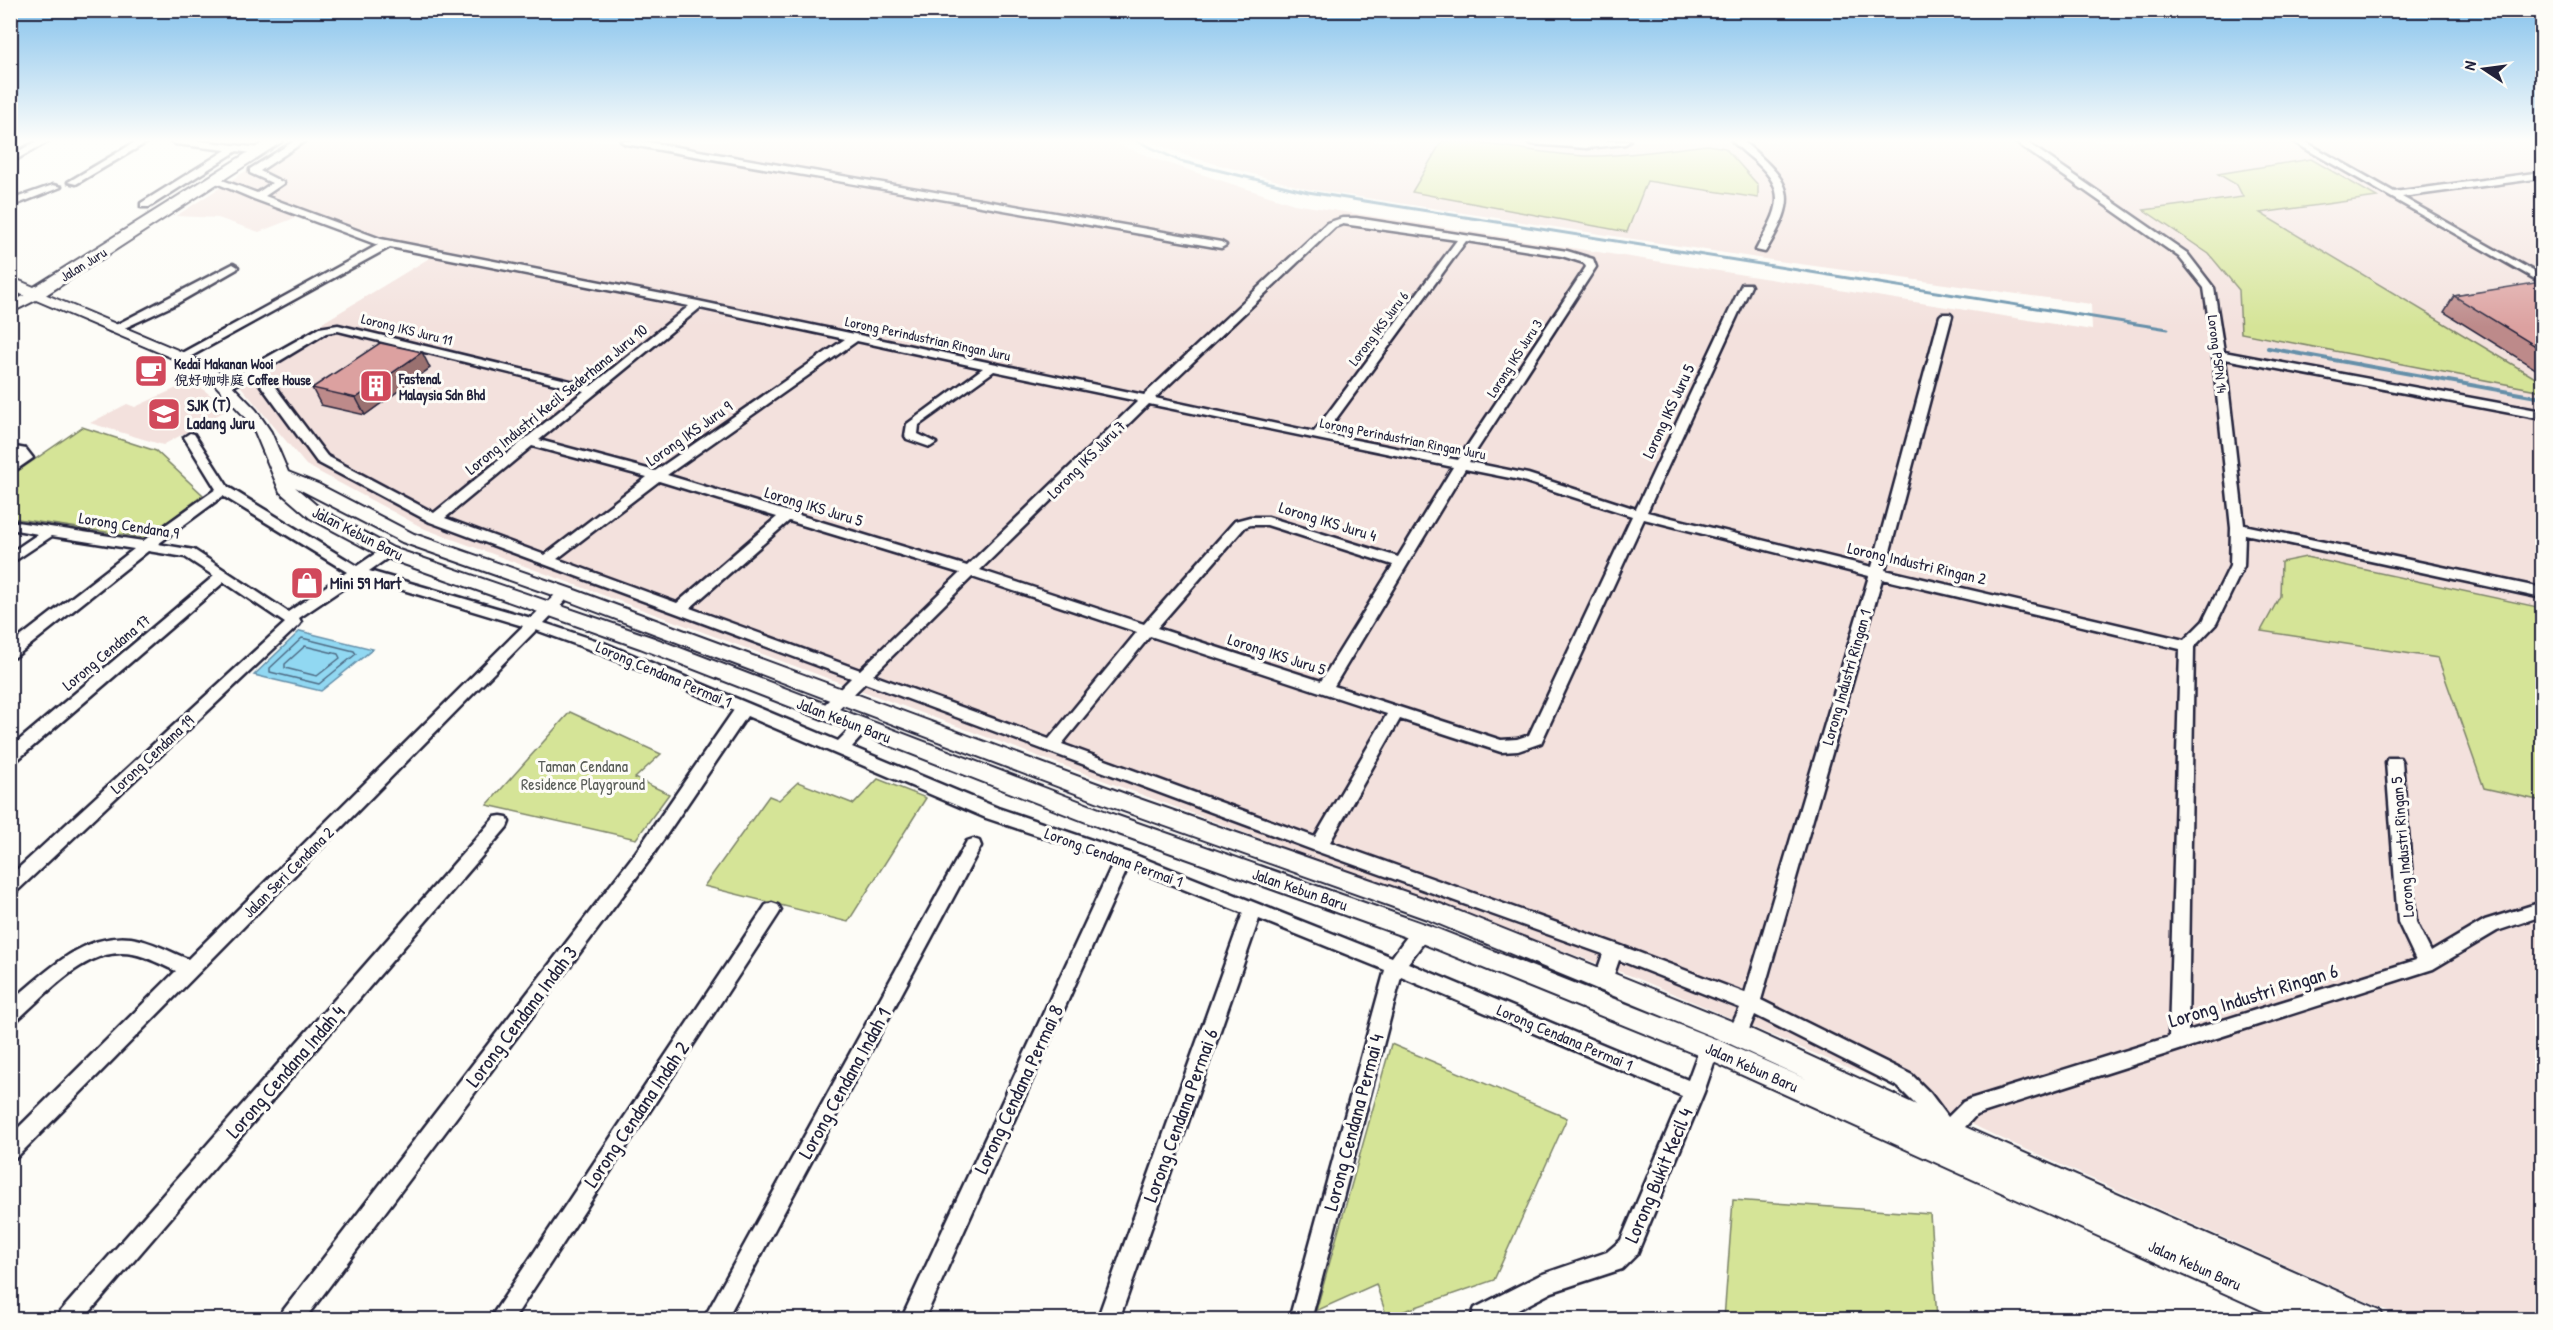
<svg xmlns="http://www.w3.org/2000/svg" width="2553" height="1330" font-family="'Patrick Hand','LXGW WenKai TC',sans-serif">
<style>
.built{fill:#f3e1dd}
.green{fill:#d5e497;stroke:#7c8369;stroke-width:1.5}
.water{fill:#91d8f2;stroke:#658fa9;stroke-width:1.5}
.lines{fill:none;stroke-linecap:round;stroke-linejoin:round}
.shore{stroke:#4e6b84;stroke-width:1.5}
.stream-far1{stroke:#658fa9;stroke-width:3}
.stream{stroke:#658fa9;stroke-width:4}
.minor-casing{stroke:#22223b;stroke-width:5}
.tertiary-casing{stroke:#22223b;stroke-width:4}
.primary-casing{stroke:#22223b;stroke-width:4}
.minor{fill:#fdfcf7;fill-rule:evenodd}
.tertiary{fill:#fdfcf7;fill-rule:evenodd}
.primary{fill:#fdfcf7;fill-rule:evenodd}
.wall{fill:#bd8a8a;stroke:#22223b;stroke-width:1.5}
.shaded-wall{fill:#9a7170;stroke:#22223b;stroke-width:1.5}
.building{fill:#dca1a0;stroke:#22223b;stroke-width:1.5}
.labels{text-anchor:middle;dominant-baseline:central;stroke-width:6;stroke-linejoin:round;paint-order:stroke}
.far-street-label{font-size:14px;fill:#22223b;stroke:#fdfcf7}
.far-poi-label{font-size:14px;font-weight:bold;fill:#22223b;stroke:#fdfcf7;text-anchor:start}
.street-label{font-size:16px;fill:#22223b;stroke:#fdfcf7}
.poi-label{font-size:16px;font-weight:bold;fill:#22223b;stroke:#fdfcf7;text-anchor:start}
.park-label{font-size:16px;fill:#585c57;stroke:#fdfcf7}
.near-street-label{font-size:20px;fill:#22223b;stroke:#fdfcf7}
</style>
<rect width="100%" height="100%" fill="#fdfcf7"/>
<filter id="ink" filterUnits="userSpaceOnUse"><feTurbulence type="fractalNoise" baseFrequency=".0167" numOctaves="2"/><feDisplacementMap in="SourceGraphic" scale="12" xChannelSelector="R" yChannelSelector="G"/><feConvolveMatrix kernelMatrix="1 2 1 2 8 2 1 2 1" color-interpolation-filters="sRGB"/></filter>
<g filter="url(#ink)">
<g class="built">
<polygon points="292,141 1109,141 1164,162 1294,204 2092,330 2091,304 1771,260 1307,189 1187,156 1149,141 2542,141 2542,1319 2406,1319 1996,1136 1908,1093 1634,977 425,529 306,465 233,377 441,251 297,217 259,232 218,218 176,216"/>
<polygon points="192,381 229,409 163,445 90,423 127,404 135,407"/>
</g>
<g class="green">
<path d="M1442 141C1490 141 1536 154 1584 156 1621 157 1670 149 1708 145L1725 148 1758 185V198L1647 181 1627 232 1412 192Z"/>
<polygon points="2311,159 2377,197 2260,213 2542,382 2542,391 2241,333 2239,290 2209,254 2144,210 2243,197 2237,185 2218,174"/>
<polygon points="82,427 156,451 203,495 146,538 11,518 11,476"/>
<polygon points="2306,557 2542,608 2542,801 2484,788 2438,658 2261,631 2280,596 2281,562"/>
<polygon points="570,712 661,754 635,778 669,794 636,839 487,805"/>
<polygon points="878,779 926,798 848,922 704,886 769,796 779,800 798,782 854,804"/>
<polygon points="1391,1044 1567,1118 1494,1280 1387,1317 1376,1284 1316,1311"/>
<polygon points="1733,1200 1930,1214 1937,1319 1724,1319"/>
</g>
<polygon class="water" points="300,631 373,649 321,691 254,675"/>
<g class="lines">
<g class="shore">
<polygon points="302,638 354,651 356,654 319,684 270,672 270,668"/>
<polygon points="305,646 338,654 340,658 317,676 285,668 285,664"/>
</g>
<g class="stream-far1">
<polyline points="1137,141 1180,161 1308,192 2168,329"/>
<polyline points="2268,348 2275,349"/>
</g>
<polyline class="stream" points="2268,348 2542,398"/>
<defs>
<g id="minor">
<polygon points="37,141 49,141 10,163 10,156"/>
<polygon points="137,141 149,141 76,184 68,182"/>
<polygon points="171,141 199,141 260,148 265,151 260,154 237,151 149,207 141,207 141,203 226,150 176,144"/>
<path d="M294 141H305L260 171 284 183 265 196 381 239 698 301 1144 395 1327 223 1342 218H1356L1567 251 1593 259 1596 267 1469 462 1528 474 1636 509 1741 286 1742 284H1750L1751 286 1647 512 1872 567 1940 316 1942 314H1950L1952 316 1885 570 2184 640 2203 621 2230 566 2231 528 2210 328 2204 288 2179 257 2014 141H2025L2187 253 2214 288 2224 352 2542 411V419L2225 359 2244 525 2542 588V598L2245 534 2244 566 2216 624 2194 647 2188 1031 2416 960 2398 922 2386 762 2388 758H2400L2402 762 2416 922 2431 952 2485 920 2542 902V916L2497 931 2433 969 1976 1115 1954 1139 1947 1141 1940 1139 1916 1105 1898 1087 1755 1015 1744 1041 1737 1043 1730 1041 1727 1035 1740 1008 1619 960 1610 986 1603 988 1596 986 1594 980 1603 954 1313 850 865 683 830 717H820L817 713 820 709 851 678 430 522 317 462 254 376 225 390 221 389V383L319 328 338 325 591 386 689 306 390 247 186 359H178V355L378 245 254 199 209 180 217 178 257 193 272 183 250 173V169ZM1343 224 1457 240 1314 432 1155 398 1335 227ZM1466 241 1562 256 1584 263 1586 267 1458 460 1325 434ZM700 308 845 339 655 471 539 440ZM338 331 584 391 434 513 327 456 263 371 326 333ZM857 341 983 368 907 424 905 436 907 439 930 447 936 443 918 434 919 425 994 371 1138 401 967 566 667 475ZM1149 404 1453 467 1398 557 1268 517H1250L1235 521 1144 624 980 570ZM532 446 647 477 545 555 445 518ZM1465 469 1520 480 1632 516 1529 735 1517 739 1501 740 1334 686ZM659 481 777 517 677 603 557 559ZM1644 519 1869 576 1745 993 1619 945 1330 842 1400 719 1501 752 1518 751 1541 743ZM789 521 960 573 860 670 690 608ZM1251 525H1267L1393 565 1321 681 1157 628 1245 527ZM972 577 1137 632 1049 739 873 675ZM1882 579 2180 649 2169 1037 1970 1099 1963 1102 1948 1117 1930 1093 1912 1075 1761 1000ZM1150 636 1387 714 1315 837 1062 744Z"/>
<polygon points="621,141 642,141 1221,242 1226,245 1221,248 626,144"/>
<polygon points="1526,141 1630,141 1625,144 1587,148 1531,144"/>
<path d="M1732 141H1743C1792 184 1801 193 1765 252L1756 250C1774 215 1792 195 1757 163 1749 156 1740 149 1732 141Z"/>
<polygon points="2292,141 2304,141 2394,192 2542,172 2542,178 2402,197 2542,276 2542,283"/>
<polygon points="53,185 61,187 10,207 10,200"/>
<polygon points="233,264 238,267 237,269 176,304 118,331 110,331 108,329"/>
<path d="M190 433 194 434 228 487 357 566 382 549H392L394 552 392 555 369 571 531 618 560 590H570L572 593 570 596 544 623 604 643 838 741 857 722H869L871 726 852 747 998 808 1130 853 1392 957C1401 946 1413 922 1428 928L1431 933 1408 963 1688 1080 1702 1042 1709 1039 1716 1042 1719 1048 1704 1092 1637 1254 1622 1269 1552 1292 1499 1320H1470L1475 1308 1540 1275 1607 1252 1621 1240 1682 1096 1401 977 1311 1320H1289L1385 970 1259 919 1119 1320H1097L1243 913 1128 867 924 1320H901L1114 861 986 818 747 716 648 862 304 1320H279L282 1312 636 852 734 710 594 651 536 630 17 1157 10 1159V1136L176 971C162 965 148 957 133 954 87 945 48 993 17 1020L10 1022V1002C44 974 83 932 131 938 151 941 170 952 188 959L523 626 360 577 299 618 301 622 299 625 16 892 10 894V876L285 623 224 582 16 761 10 763V748L214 576 185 557 148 551 15 657 10 658V645L134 549 52 536 10 564V553L38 534 10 529V521L143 541 216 489 184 437ZM223 496 347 572 288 612 194 550 158 544Z"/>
<polygon points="10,446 26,449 33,458 10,474 10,464 20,457 10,454"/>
<polygon points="501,816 507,817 509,822 507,827 83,1320 57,1320 60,1312 495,817"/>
<polygon points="973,839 979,841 981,846 726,1320 703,1320 967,841"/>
<polygon points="772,903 778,905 781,910 778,915 513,1320 489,1320 766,905"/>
</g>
<path id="tertiary" d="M35 290 187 354 219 372 256 410 271 432 288 472 318 484 414 534 572 589 1128 795 1443 905 1635 982 1746 1027 1956 1123 2380 1310 2384 1320H2336L2331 1317 2332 1320H2284L1700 1056 1414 940 1099 827 640 648 381 556 310 518 280 492 255 432 244 416 209 378 177 360 36 300 10 313V303ZM295 487 402 542 558 597 1112 807 1427 919 1728 1043 1808 1080 1718 1040 1430 926 1115 815 654 638 393 548 322 510Z"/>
<polygon id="primary" points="266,141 283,141 41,298 29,298 10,289 10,277 34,287"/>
</defs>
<use href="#minor" class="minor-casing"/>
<use href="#tertiary" class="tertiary-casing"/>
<use href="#primary" class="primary-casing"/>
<use href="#minor" class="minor"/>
<use href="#tertiary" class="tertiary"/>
<use href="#primary" class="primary"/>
</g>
<g class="wall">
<polygon points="2542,283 2542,373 2444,312 2454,296"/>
<polygon points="430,368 365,415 321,405 312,388"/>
</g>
<polygon class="shaded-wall" points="422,352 430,368 365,415 356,398"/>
<g class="building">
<polygon points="2541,282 2542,283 2542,350 2454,296"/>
<polygon points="380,343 422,352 356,398 312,388"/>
</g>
</g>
<linearGradient id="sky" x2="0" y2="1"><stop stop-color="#85c2ec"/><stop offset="0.43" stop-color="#fefefb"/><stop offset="1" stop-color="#fefefb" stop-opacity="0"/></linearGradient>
<rect width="2553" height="327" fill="url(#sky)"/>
<defs>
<symbol id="cafe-square" viewBox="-11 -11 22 22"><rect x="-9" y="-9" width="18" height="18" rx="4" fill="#d1495b" stroke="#fdfcf7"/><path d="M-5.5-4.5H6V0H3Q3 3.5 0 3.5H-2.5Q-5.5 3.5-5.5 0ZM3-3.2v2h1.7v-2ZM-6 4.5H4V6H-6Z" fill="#fff"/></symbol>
<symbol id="building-square" viewBox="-11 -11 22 22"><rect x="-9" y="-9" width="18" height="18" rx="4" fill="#d1495b" stroke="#fdfcf7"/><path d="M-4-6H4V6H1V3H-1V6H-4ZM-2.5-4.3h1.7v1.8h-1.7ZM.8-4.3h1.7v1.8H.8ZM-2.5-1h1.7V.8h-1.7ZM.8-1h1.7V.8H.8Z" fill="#fff"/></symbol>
<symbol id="school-square" viewBox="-11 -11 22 22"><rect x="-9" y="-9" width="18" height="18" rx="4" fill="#d1495b" stroke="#fdfcf7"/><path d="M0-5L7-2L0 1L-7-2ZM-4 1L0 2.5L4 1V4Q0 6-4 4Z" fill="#fff"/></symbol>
<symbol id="shop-square" viewBox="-11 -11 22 22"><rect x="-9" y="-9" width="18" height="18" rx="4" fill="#d1495b" stroke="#fdfcf7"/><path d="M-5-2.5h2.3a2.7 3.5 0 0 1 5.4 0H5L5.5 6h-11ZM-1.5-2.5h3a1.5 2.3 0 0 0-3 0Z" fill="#fff"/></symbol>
</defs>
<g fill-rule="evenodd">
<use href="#cafe-square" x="132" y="352" width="38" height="38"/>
<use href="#building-square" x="357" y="367" width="38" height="38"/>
<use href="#school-square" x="145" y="395" width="38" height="38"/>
<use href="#shop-square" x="288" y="564" width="38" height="38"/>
</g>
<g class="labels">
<g class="far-street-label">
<text transform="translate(83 264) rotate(-32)">Jalan Juru</text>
<text transform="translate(1378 328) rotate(-53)">Lorong IKS Juru 6</text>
<text transform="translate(407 329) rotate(14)">Lorong IKS Juru 11</text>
<text transform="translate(928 338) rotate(12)">Lorong Perindustrian Ringan Juru</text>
<text transform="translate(2218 354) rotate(83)">Lorong PSPN 14</text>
<text transform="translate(1514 358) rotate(-57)">Lorong IKS Juru 3</text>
<text transform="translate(1403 438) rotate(11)">Lorong Perindustrian Ringan Juru</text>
</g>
<g class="far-poi-label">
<text x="174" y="363">Kedai Makanan Wooi<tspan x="174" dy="16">倪好咖啡庭 Coffee House</tspan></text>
<text x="399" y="378">Fastenal<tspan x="399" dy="16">Malaysia Sdn Bhd</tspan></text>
</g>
<g class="street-label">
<text transform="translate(556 399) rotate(-39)">Lorong Industri Kecil Sederhana Juru 10</text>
<text transform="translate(1668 411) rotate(-65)">Lorong IKS Juru 5</text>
<text transform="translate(689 433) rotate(-35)">Lorong IKS Juru 9</text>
<text transform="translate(1086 459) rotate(-45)">Lorong IKS Juru 7</text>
<text transform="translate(814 506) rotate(17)">Lorong IKS Juru 5</text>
<text transform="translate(1328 521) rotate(17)">Lorong IKS Juru 4</text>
<text transform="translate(129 525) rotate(9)">Lorong Cendana 9</text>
<text transform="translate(358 533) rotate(27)">Jalan Kebun Baru</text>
<text transform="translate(1917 563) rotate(13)">Lorong Industri Ringan 2</text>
<text transform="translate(106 652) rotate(-40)">Lorong Cendana 17</text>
<text transform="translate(1277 654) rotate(18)">Lorong IKS Juru 5</text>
<text transform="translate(664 674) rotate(23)">Lorong Cendana Permai 1</text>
<text transform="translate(1846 677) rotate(-74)">Lorong Industri Ringan 1</text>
<text transform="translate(844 720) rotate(21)">Jalan Kebun Baru</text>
<text transform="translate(152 754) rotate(-43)">Lorong Cendana 19</text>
<text transform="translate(2402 847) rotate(-95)">Lorong Industri Ringan 5</text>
<text transform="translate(1114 857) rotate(20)">Lorong Cendana Permai 1</text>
<text transform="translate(288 872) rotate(-45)">Jalan Seri Cendana 2</text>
<text transform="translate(1300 889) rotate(19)">Jalan Kebun Baru</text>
<text transform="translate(1565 1037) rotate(23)">Lorong Cendana Permai 1</text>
<text transform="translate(1752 1067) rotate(24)">Jalan Kebun Baru</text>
<text transform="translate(2195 1265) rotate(24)">Jalan Kebun Baru</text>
</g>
<g class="poi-label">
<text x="187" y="405">SJK (T)<tspan x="187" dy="18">Ladang Juru</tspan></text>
<text x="330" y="583">Mini 59 Mart</text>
</g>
<g class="park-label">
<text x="583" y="766">Taman Cendana<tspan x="583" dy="18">Residence Playground</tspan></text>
</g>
<g class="near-street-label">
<text transform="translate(2253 995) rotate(-17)">Lorong Industri Ringan 6</text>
<text transform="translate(521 1016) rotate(-53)">Lorong Cendana Indah 3</text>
<text transform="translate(285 1071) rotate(-49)">Lorong Cendana Indah 4</text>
<text transform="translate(844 1083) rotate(-61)">Lorong Cendana Indah 1</text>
<text transform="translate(1018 1089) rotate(-65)">Lorong Cendana Permai 8</text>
<text transform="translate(636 1114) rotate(-56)">Lorong Cendana Indah 2</text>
<text transform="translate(1180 1115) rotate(-70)">Lorong Cendana Permai 6</text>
<text transform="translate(1353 1122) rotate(-75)">Lorong Cendana Permai 4</text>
<text transform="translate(1658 1175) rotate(-67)">Lorong Bukit Kecil 4</text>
</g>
</g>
<rect width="2553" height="1330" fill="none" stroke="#fdfcf7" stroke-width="36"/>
<rect x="18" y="18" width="2517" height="1294" fill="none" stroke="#22223b" stroke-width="2" filter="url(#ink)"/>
<g transform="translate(2484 69) rotate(283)" stroke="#fdfcf7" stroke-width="4.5" paint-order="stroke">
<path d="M0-4.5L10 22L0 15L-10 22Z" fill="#22223b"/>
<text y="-9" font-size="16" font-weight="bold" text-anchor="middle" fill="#22223b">N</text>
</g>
</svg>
